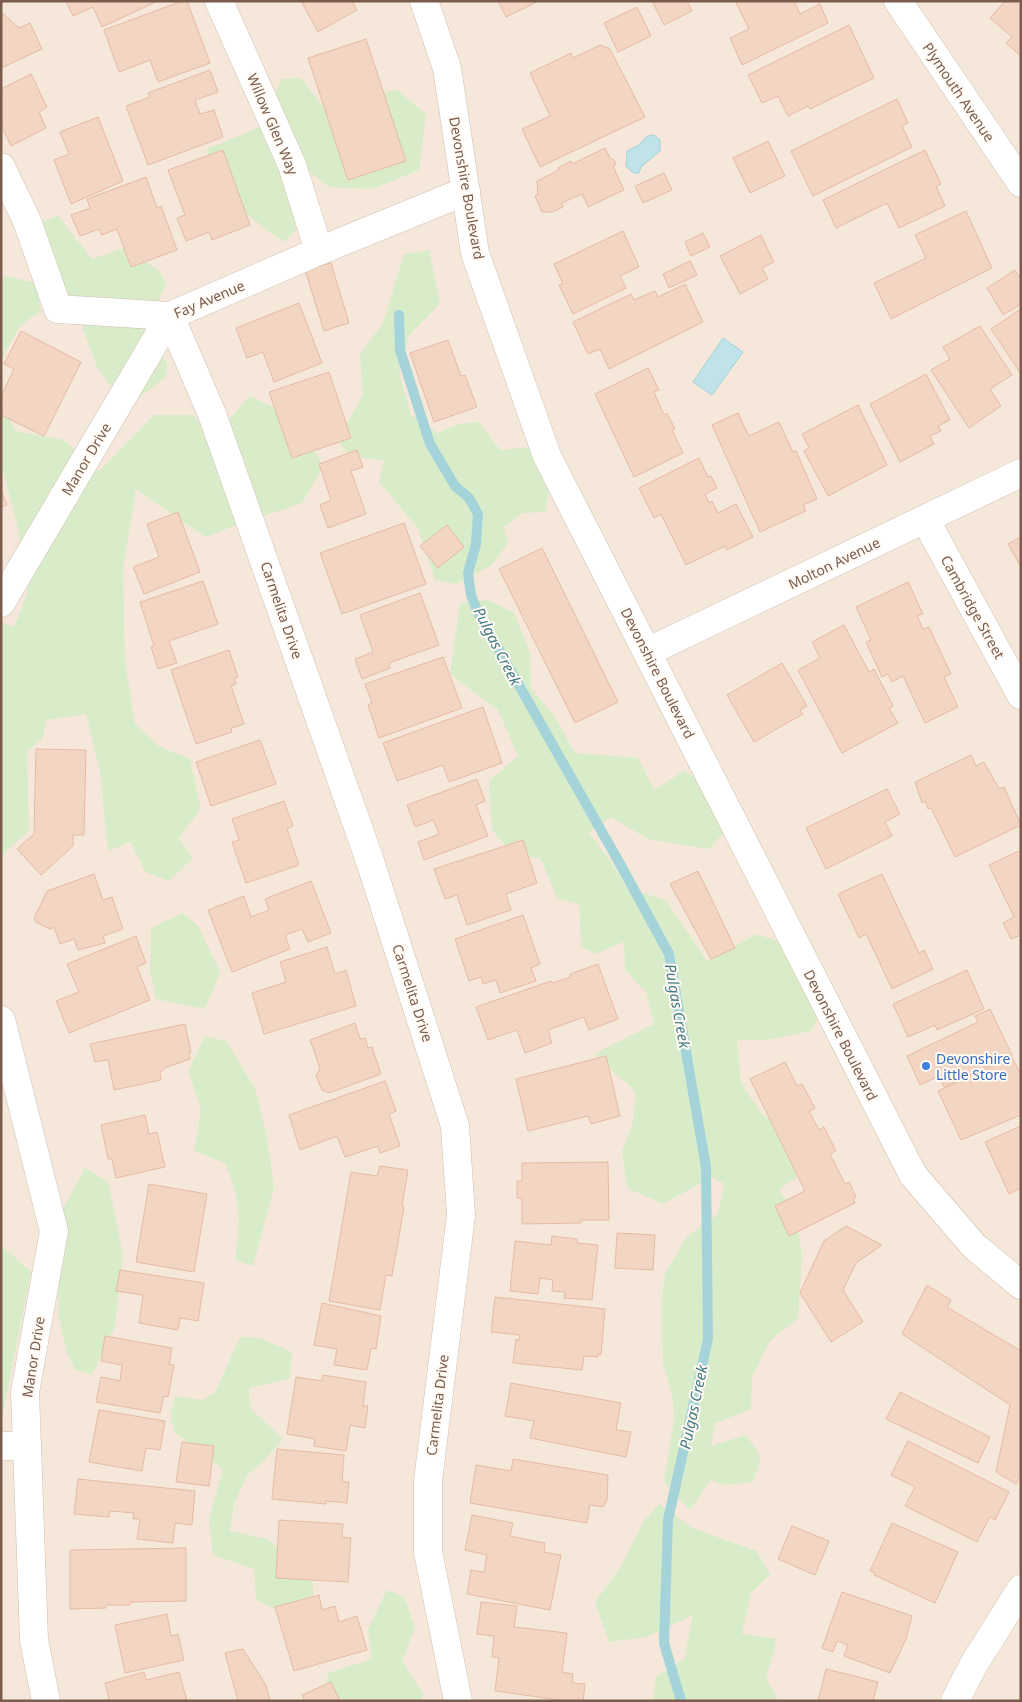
<svg xmlns="http://www.w3.org/2000/svg" width="1022" height="1702" font-family="'Noto Sans',sans-serif">
<style>
.residential{fill:#f5e8da}
.green{fill:#d8ecc9}
.water{fill:#bfe3e8;stroke:#a5d3da}
.lines{fill:none;stroke-linecap:round;stroke-linejoin:round}
.stream{stroke:#a5d3da;stroke-width:10}
.building{fill:#f3d5c3;stroke:#e6bba3}
.street-casing{stroke:#d1beb0;stroke-width:29}
.secondary-casing{stroke:#d6c0b0;stroke-width:29}
.street{stroke:#fff;stroke-width:28}
.secondary{stroke:#fff;stroke-width:28}
.shop-dot{fill:#3f7fe0;stroke:#fffaf3;stroke-width:2}
.labels{text-anchor:middle;dominant-baseline:central;stroke-width:4;stroke-linejoin:round;paint-order:stroke}
.street-label{font-size:14px;fill:#7a5c4d;stroke:#fffaf3}
.shop-label{font-size:14px;fill:#366cbe;stroke:#fffaf3;text-anchor:start}
.water-label{font-size:15px;font-style:italic;fill:#437c86;stroke:#fffaf3}
</style>
<rect width="100%" height="100%" fill="#fdf6ec"/>
<rect class="residential" x="1" y="1" width="1020" height="1700"/>
<g class="green">
<polygon points="301,78 340,129 358,98 397,90 426,114 419,170 372,189 329,187 307,170 293,205 296,231 283,242 229,201 214,181 207,149 262,126 281,79"/>
<polygon points="58,216 92,259 124,248 158,270 166,283 146,331 167,363 166,377 141,396 109,384 97,367 82,326 63,294 36,224"/>
<polygon points="429,250 440,303 409,336 399,374 411,415 438,433 459,424 479,422 500,450 530,447 550,482 545,512 522,513 504,527 508,543 492,565 456,584 435,580 418,528 379,482 384,460 351,457 338,441 363,394 360,354 383,323 404,254"/>
<polygon points="6,276 36,283 41,311 20,326 1,360 1,279"/>
<polygon points="1,394 14,431 64,440 99,471 154,415 193,415 212,437 250,396 299,420 323,467 302,503 242,523 205,537 136,489 123,568 125,662 135,724 160,747 190,759 201,808 179,838 193,858 169,881 145,872 131,842 108,851 100,771 86,714 46,720 43,738 27,751 29,830 1,856 1,622 14,627 28,592 17,524 1,462"/>
<polygon points="488,600 514,613 530,653 531,688 555,717 575,753 638,758 654,790 684,771 708,784 728,828 709,849 648,839 611,817 589,833 614,866 627,888 666,900 707,961 757,934 780,942 831,997 811,1031 766,1040 737,1040 741,1083 763,1116 802,1127 822,1160 778,1190 796,1211 802,1256 798,1318 770,1341 752,1377 751,1409 715,1423 711,1446 746,1435 761,1457 753,1482 726,1485 710,1480 690,1510 664,1481 674,1421 673,1399 663,1363 661,1304 665,1273 687,1237 718,1214 724,1184 712,1177 663,1204 627,1188 622,1152 633,1122 636,1092 594,1054 654,1024 646,992 625,970 624,942 595,954 581,946 579,904 558,899 540,858 516,856 492,830 489,781 518,756 498,710 450,674 460,603"/>
<polygon points="183,913 198,926 220,972 205,1009 156,999 150,971 151,928"/>
<path d="M205 1036 226 1041 255 1088 267 1138 274 1187 253 1266 235 1260C240 1215 242 1205 225 1163L194 1151 201 1109 188 1071Z"/>
<polygon points="85,1168 108,1182 123,1255 115,1326 92,1375 75,1370 66,1350 58,1312 59,1262 63,1209"/>
<polygon points="1,1245 31,1272 1,1422"/>
<polygon points="240,1337 260,1338 292,1352 289,1379 249,1388 250,1408 283,1439 264,1461 247,1475 234,1505 230,1531 267,1539 312,1577 316,1615 289,1616 256,1600 254,1569 213,1555 209,1519 223,1469 174,1432 170,1416 175,1396 202,1400 215,1393"/>
<polygon points="659,1504 692,1528 757,1551 770,1575 751,1593 742,1634 777,1639 766,1678 778,1701 653,1701 656,1677 684,1659 693,1615 646,1637 609,1642 595,1602 620,1568 644,1521"/>
<polygon points="387,1590 404,1597 415,1627 402,1661 423,1694 422,1701 325,1701 328,1673 372,1659 368,1629"/>
</g>
<g class="water">
<polygon points="654,135 660,140 660,151 641,167 639,173 633,173 626,166 627,151 639,145 647,136"/>
<polygon points="723,338 743,352 712,395 693,382"/>
</g>
<g class="lines">
<polyline class="stream" points="399,315 400,350 430,444 455,486 469,498 478,514 476,544 468,573 471,595 478,613 619,862 669,954 706,1167 708,1339 668,1520 664,1643 681,1701"/>
</g>
<g class="building">
<polygon points="66,1 158,1 102,27 93,7 73,16"/>
<polygon points="182,1 187,1 210,63 158,82 150,60 119,72 104,30"/>
<polygon points="301,1 352,1 357,10 318,32"/>
<polygon points="498,1 539,1 506,17"/>
<polygon points="652,1 687,1 692,11 664,25"/>
<polygon points="735,1 794,1 800,14 820,4 828,23 742,65 730,38 749,29"/>
<polygon points="1005,1 1021,1 1021,56 1006,43 1012,37 990,18"/>
<polygon points="637,7 651,36 618,52 604,23"/>
<polygon points="1,12 19,28 30,23 42,49 1,68"/>
<polygon points="849,25 874,78 810,109 808,106 788,116 778,96 762,103 748,75"/>
<polygon points="366,39 406,161 348,180 308,58"/>
<polygon points="600,45 610,49 645,117 540,167 522,129 550,116 530,73 571,53 573,58"/>
<polygon points="210,70 218,92 195,100 200,114 214,110 223,137 148,165 126,106 150,97 148,93"/>
<polygon points="31,74 47,107 39,112 46,128 11,146 1,125 1,89"/>
<polygon points="897,99 908,123 902,126 912,147 813,196 791,151"/>
<polygon points="98,117 123,181 71,204 54,160 69,154 60,132"/>
<polygon points="768,141 785,176 750,193 733,158"/>
<polygon points="605,148 610,158 614,160 616,164 613,166 624,190 588,207 582,194 562,203 563,207 552,212 542,212 535,196 538,194 537,181 559,170 558,168 571,161 572,164"/>
<polygon points="223,150 250,225 212,240 209,232 186,241 177,218 185,215 168,170"/>
<polygon points="925,150 941,184 936,186 945,206 899,228 887,203 836,228 823,200"/>
<polygon points="664,173 672,190 643,203 635,186"/>
<polygon points="146,177 157,208 161,206 177,250 131,267 117,229 102,235 99,229 80,236 71,215 90,208 87,199"/>
<polygon points="966,211 992,268 891,319 874,283 926,258 915,235"/>
<polygon points="623,231 639,267 620,276 626,288 573,314 559,285 563,284 554,264"/>
<polygon points="703,233 710,247 691,256 685,242"/>
<polygon points="761,235 774,262 762,268 768,279 740,294 720,256"/>
<polygon points="690,261 697,275 669,288 663,274"/>
<polygon points="331,263 349,323 324,331 305,270"/>
<polygon points="1015,270 1021,280 1021,304 1003,315 987,288"/>
<polygon points="685,284 703,322 609,369 600,349 588,354 573,322 631,294 634,300 655,291 658,297"/>
<polygon points="299,303 322,363 274,382 263,352 247,358 236,328"/>
<polygon points="1021,309 1021,374 991,329"/>
<polygon points="980,326 1012,375 990,389 1001,406 969,428 931,370 950,359 943,347"/>
<polygon points="21,331 81,362 44,436 1,415 1,396 14,369 4,364"/>
<polygon points="448,340 461,376 465,375 477,407 434,422 410,353"/>
<polygon points="648,368 659,390 654,392 664,415 667,413 675,429 672,430 683,453 634,477 595,394"/>
<polygon points="329,372 351,438 292,458 269,392"/>
<polygon points="926,374 950,420 938,426 941,431 930,436 934,444 900,462 870,404"/>
<polygon points="858,405 887,465 828,496 804,451 809,448 802,434"/>
<polygon points="738,413 749,436 779,422 793,452 796,451 817,499 803,505 806,511 760,532 712,425"/>
<polygon points="357,450 363,467 351,471 366,514 328,528 320,505 331,500 319,464"/>
<polygon points="699,458 708,477 711,476 717,488 705,494 709,503 712,501 718,513 736,504 753,537 727,550 725,546 686,565 661,514 654,518 639,488"/>
<polygon points="1,490 7,505 1,507"/>
<polygon points="178,512 200,572 144,594 133,567 159,557 147,524"/>
<polygon points="404,523 426,584 342,614 320,553"/>
<polygon points="447,525 464,547 438,568 420,546"/>
<polygon points="1021,537 1021,567 1008,544"/>
<polygon points="542,548 618,702 575,723 499,569"/>
<polygon points="203,581 218,624 169,641 177,663 158,669 151,647 154,646 140,602"/>
<polygon points="908,582 923,614 917,616 923,629 929,627 951,674 944,677 958,707 925,723 903,676 892,682 888,674 882,677 866,642 871,640 856,607"/>
<polygon points="420,593 439,645 389,663 390,668 362,679 355,659 373,652 360,615"/>
<polygon points="844,625 869,672 874,669 893,706 889,708 898,723 842,753 798,670 820,658 812,642"/>
<polygon points="229,650 238,677 234,679 236,684 231,686 244,724 231,728 232,732 196,744 171,670"/>
<polygon points="443,657 462,708 379,738 368,705 372,703 365,684"/>
<polygon points="782,663 807,706 800,710 803,714 754,742 727,695"/>
<polygon points="483,707 502,763 449,782 443,765 397,781 383,743"/>
<polygon points="260,740 276,784 211,806 196,762"/>
<polygon points="36,749 86,750 84,835 73,835 73,846 41,875 17,849 34,834"/>
<polygon points="971,755 976,766 984,762 999,789 1004,787 1021,825 955,857 931,808 928,809 925,801 922,803 915,782"/>
<polygon points="477,779 485,801 476,805 488,836 424,860 418,842 439,834 433,820 415,827 407,805"/>
<polygon points="887,789 900,814 885,822 892,836 826,869 806,828"/>
<polygon points="284,801 293,826 287,829 299,865 246,883 232,842 239,840 232,819"/>
<polygon points="523,840 537,883 506,894 511,910 467,925 457,895 445,899 434,869"/>
<polygon points="1021,850 1021,935 1011,939 1003,923 1014,917 989,865"/>
<polygon points="698,871 735,948 711,959 670,884"/>
<polygon points="94,874 103,900 112,897 123,929 103,936 105,943 78,950 74,939 60,944 54,927 50,929 36,922 34,918 47,891"/>
<polygon points="882,874 919,953 924,950 933,969 892,989 866,934 859,938 838,894"/>
<polygon points="311,881 331,933 308,942 302,929 285,935 290,949 232,972 208,910 244,896 251,917 269,910 265,899"/>
<polygon points="523,915 540,964 531,968 536,981 500,993 496,980 483,984 481,977 469,981 455,939"/>
<polygon points="136,936 146,963 137,967 150,1000 69,1033 56,1001 79,992 67,964"/>
<polygon points="327,947 335,974 346,970 356,1006 264,1034 252,993 286,982 280,962"/>
<polygon points="598,964 618,1019 589,1030 584,1017 548,1030 552,1043 525,1053 517,1030 488,1040 476,1007 551,981 552,983 571,977 570,974"/>
<polygon points="967,970 984,1009 937,1030 935,1025 908,1037 893,1004"/>
<polygon points="990,1009 1012,1055 944,1087 939,1076 920,1085 907,1056 978,1022 975,1016"/>
<polygon points="355,1023 360,1039 365,1038 368,1048 372,1047 381,1074 329,1093 322,1090 316,1076 320,1068 310,1040"/>
<polygon points="185,1024 191,1052 189,1052 190,1059 164,1068 160,1073 161,1080 114,1090 108,1060 95,1062 90,1044"/>
<polygon points="606,1056 620,1116 591,1124 588,1116 528,1131 516,1079"/>
<polygon points="1012,1057 1021,1075 1021,1115 961,1140 938,1091"/>
<polygon points="785,1062 797,1086 802,1084 815,1108 809,1111 819,1130 824,1127 836,1151 830,1154 845,1184 849,1182 856,1197 853,1199 855,1203 789,1236 775,1206 805,1191 750,1079"/>
<polygon points="385,1081 396,1111 389,1114 400,1146 380,1153 378,1146 345,1157 337,1136 300,1150 289,1115"/>
<polygon points="145,1115 149,1134 157,1132 165,1167 116,1178 112,1159 108,1159 101,1125"/>
<polygon points="1021,1126 1021,1188 1009,1194 985,1142"/>
<polygon points="608,1162 609,1220 581,1220 581,1223 522,1224 522,1198 517,1198 517,1181 522,1181 522,1163"/>
<polygon points="380,1166 408,1170 402,1206 404,1207 392,1276 386,1275 380,1310 329,1301 351,1172 377,1176"/>
<polygon points="149,1184 207,1194 194,1272 136,1262"/>
<polygon points="846,1226 882,1245 856,1263 843,1290 863,1322 831,1342 800,1293 824,1241"/>
<polygon points="617,1233 655,1235 653,1270 615,1268"/>
<polygon points="552,1236 577,1239 577,1243 598,1245 592,1300 564,1298 565,1292 552,1291 553,1280 540,1278 538,1294 510,1291 515,1241 551,1245"/>
<polygon points="120,1270 204,1283 198,1321 180,1318 178,1330 139,1323 143,1295 116,1291"/>
<polygon points="927,1285 951,1300 947,1307 1021,1351 1021,1476 1016,1484 996,1472 1010,1405 902,1334"/>
<polygon points="495,1297 605,1309 601,1355 598,1354 598,1357 584,1356 582,1370 513,1363 516,1339 519,1340 520,1335 491,1332"/>
<polygon points="322,1303 381,1316 376,1349 371,1348 367,1370 334,1365 337,1349 314,1345"/>
<polygon points="105,1336 172,1348 169,1364 174,1365 168,1397 164,1396 160,1413 96,1402 101,1377 120,1381 122,1365 101,1361"/>
<polygon points="323,1375 366,1382 363,1406 368,1406 365,1428 350,1425 346,1451 314,1446 315,1439 287,1434 296,1377 322,1381"/>
<polygon points="511,1383 621,1403 616,1430 631,1432 626,1457 530,1438 534,1421 505,1416"/>
<polygon points="900,1392 990,1437 978,1463 886,1419"/>
<polygon points="99,1410 165,1421 160,1450 146,1448 142,1471 89,1462"/>
<polygon points="908,1441 1009,1492 995,1520 990,1517 977,1542 905,1506 915,1487 891,1475"/>
<polygon points="182,1442 214,1446 209,1486 176,1482"/>
<polygon points="277,1449 344,1455 342,1482 349,1482 347,1503 326,1501 326,1504 272,1499"/>
<polygon points="513,1459 608,1475 607,1500 603,1507 590,1505 587,1523 470,1503 476,1465 511,1471"/>
<polygon points="78,1479 195,1491 192,1525 175,1523 173,1543 137,1539 140,1519 133,1519 134,1513 110,1511 109,1517 74,1514"/>
<polygon points="472,1515 513,1523 510,1536 545,1543 544,1552 561,1555 550,1610 467,1594 471,1570 484,1572 487,1555 465,1550"/>
<polygon points="279,1520 343,1524 342,1537 351,1538 348,1582 276,1578"/>
<polygon points="892,1523 958,1552 935,1603 874,1575 875,1573 870,1571"/>
<polygon points="792,1526 829,1541 815,1575 778,1559"/>
<polygon points="186,1548 186,1601 131,1602 130,1605 106,1605 106,1608 70,1609 70,1550"/>
<polygon points="842,1592 912,1616 906,1639 890,1673 844,1656 848,1645 837,1641 833,1652 822,1648"/>
<polygon points="319,1595 322,1610 335,1606 339,1622 357,1616 367,1650 294,1671 275,1607"/>
<polygon points="481,1602 517,1606 514,1627 567,1633 562,1672 573,1674 572,1683 585,1684 583,1701 567,1701 495,1691 499,1658 492,1657 494,1636 477,1634"/>
<polygon points="167,1614 171,1636 178,1634 184,1660 125,1673 115,1625"/>
<polygon points="243,1649 266,1685 270,1701 238,1701 225,1653"/>
<polygon points="826,1669 878,1682 873,1701 818,1701"/>
<polygon points="144,1672 146,1680 179,1672 187,1701 103,1701 109,1699 105,1683"/>
<polygon points="331,1682 340,1701 305,1701 302,1695"/>
</g>
<g class="lines">
<defs>
<g id="street">
<polyline points="219,1 292,165 319,251"/>
<polyline points="424,1 447,68 475,253 547,456 913,1175 974,1246 1021,1285"/>
<polyline points="898,1 1021,183"/>
<polyline points="1,167 27,221 58,309 170,316 319,251 466,191"/>
<polyline points="170,316 212,414 370,861 455,1126 461,1215 428,1481 428,1552 458,1701"/>
<polyline points="925,519 1021,695"/>
<polyline points="1,603 170,316"/>
<polyline points="647,652 1021,473"/>
<polyline points="1,1020 54,1231 25,1392 34,1640 46,1701"/>
<polyline points="1,1446 27,1446"/>
</g>
<polyline id="secondary" points="955,1701 974,1664 1021,1589"/>
</defs>
<use href="#street" class="street-casing"/>
<use href="#secondary" class="secondary-casing"/>
<use href="#street" class="street"/>
<use href="#secondary" class="secondary"/>
</g>
<circle class="shop-dot" cx="926" cy="1066" r="5"/>
<g class="labels">
<g class="street-label">
<text transform="translate(959 92) rotate(56)">Plymouth Avenue</text>
<text transform="translate(273 124) rotate(67)">Willow Glen Way</text>
<text transform="translate(467 188) rotate(80)">Devonshire Boulevard</text>
<text transform="translate(209 299) rotate(-23)">Fay Avenue</text>
<text transform="translate(86 459) rotate(-59)">Manor Drive</text>
<text transform="translate(834 563) rotate(-26)">Molton Avenue</text>
<text transform="translate(973 607) rotate(61)">Cambridge Street</text>
<text transform="translate(282 610) rotate(71)">Carmelita Drive</text>
<text transform="translate(658 673) rotate(63)">Devonshire Boulevard</text>
<text transform="translate(413 993) rotate(72)">Carmelita Drive</text>
<text transform="translate(841 1035) rotate(63)">Devonshire Boulevard</text>
<text transform="translate(33 1357) rotate(-81)">Manor Drive</text>
<text transform="translate(437 1405) rotate(-83)">Carmelita Drive</text>
</g>
<g class="shop-label">
<text x="936" y="1058">Devonshire<tspan x="936" dy="16">Little Store</tspan></text>
</g>
<g class="water-label">
<text transform="translate(498 646) rotate(63)">Pulgas Creek</text>
<text transform="translate(678 1006) rotate(80)">Pulgas Creek</text>
<text transform="translate(693 1407) rotate(-78)">Pulgas Creek</text>
</g>
</g>
<rect width="1022" height="1702" fill="none" stroke="#7a5c4d" stroke-width="5"/>
</svg>
